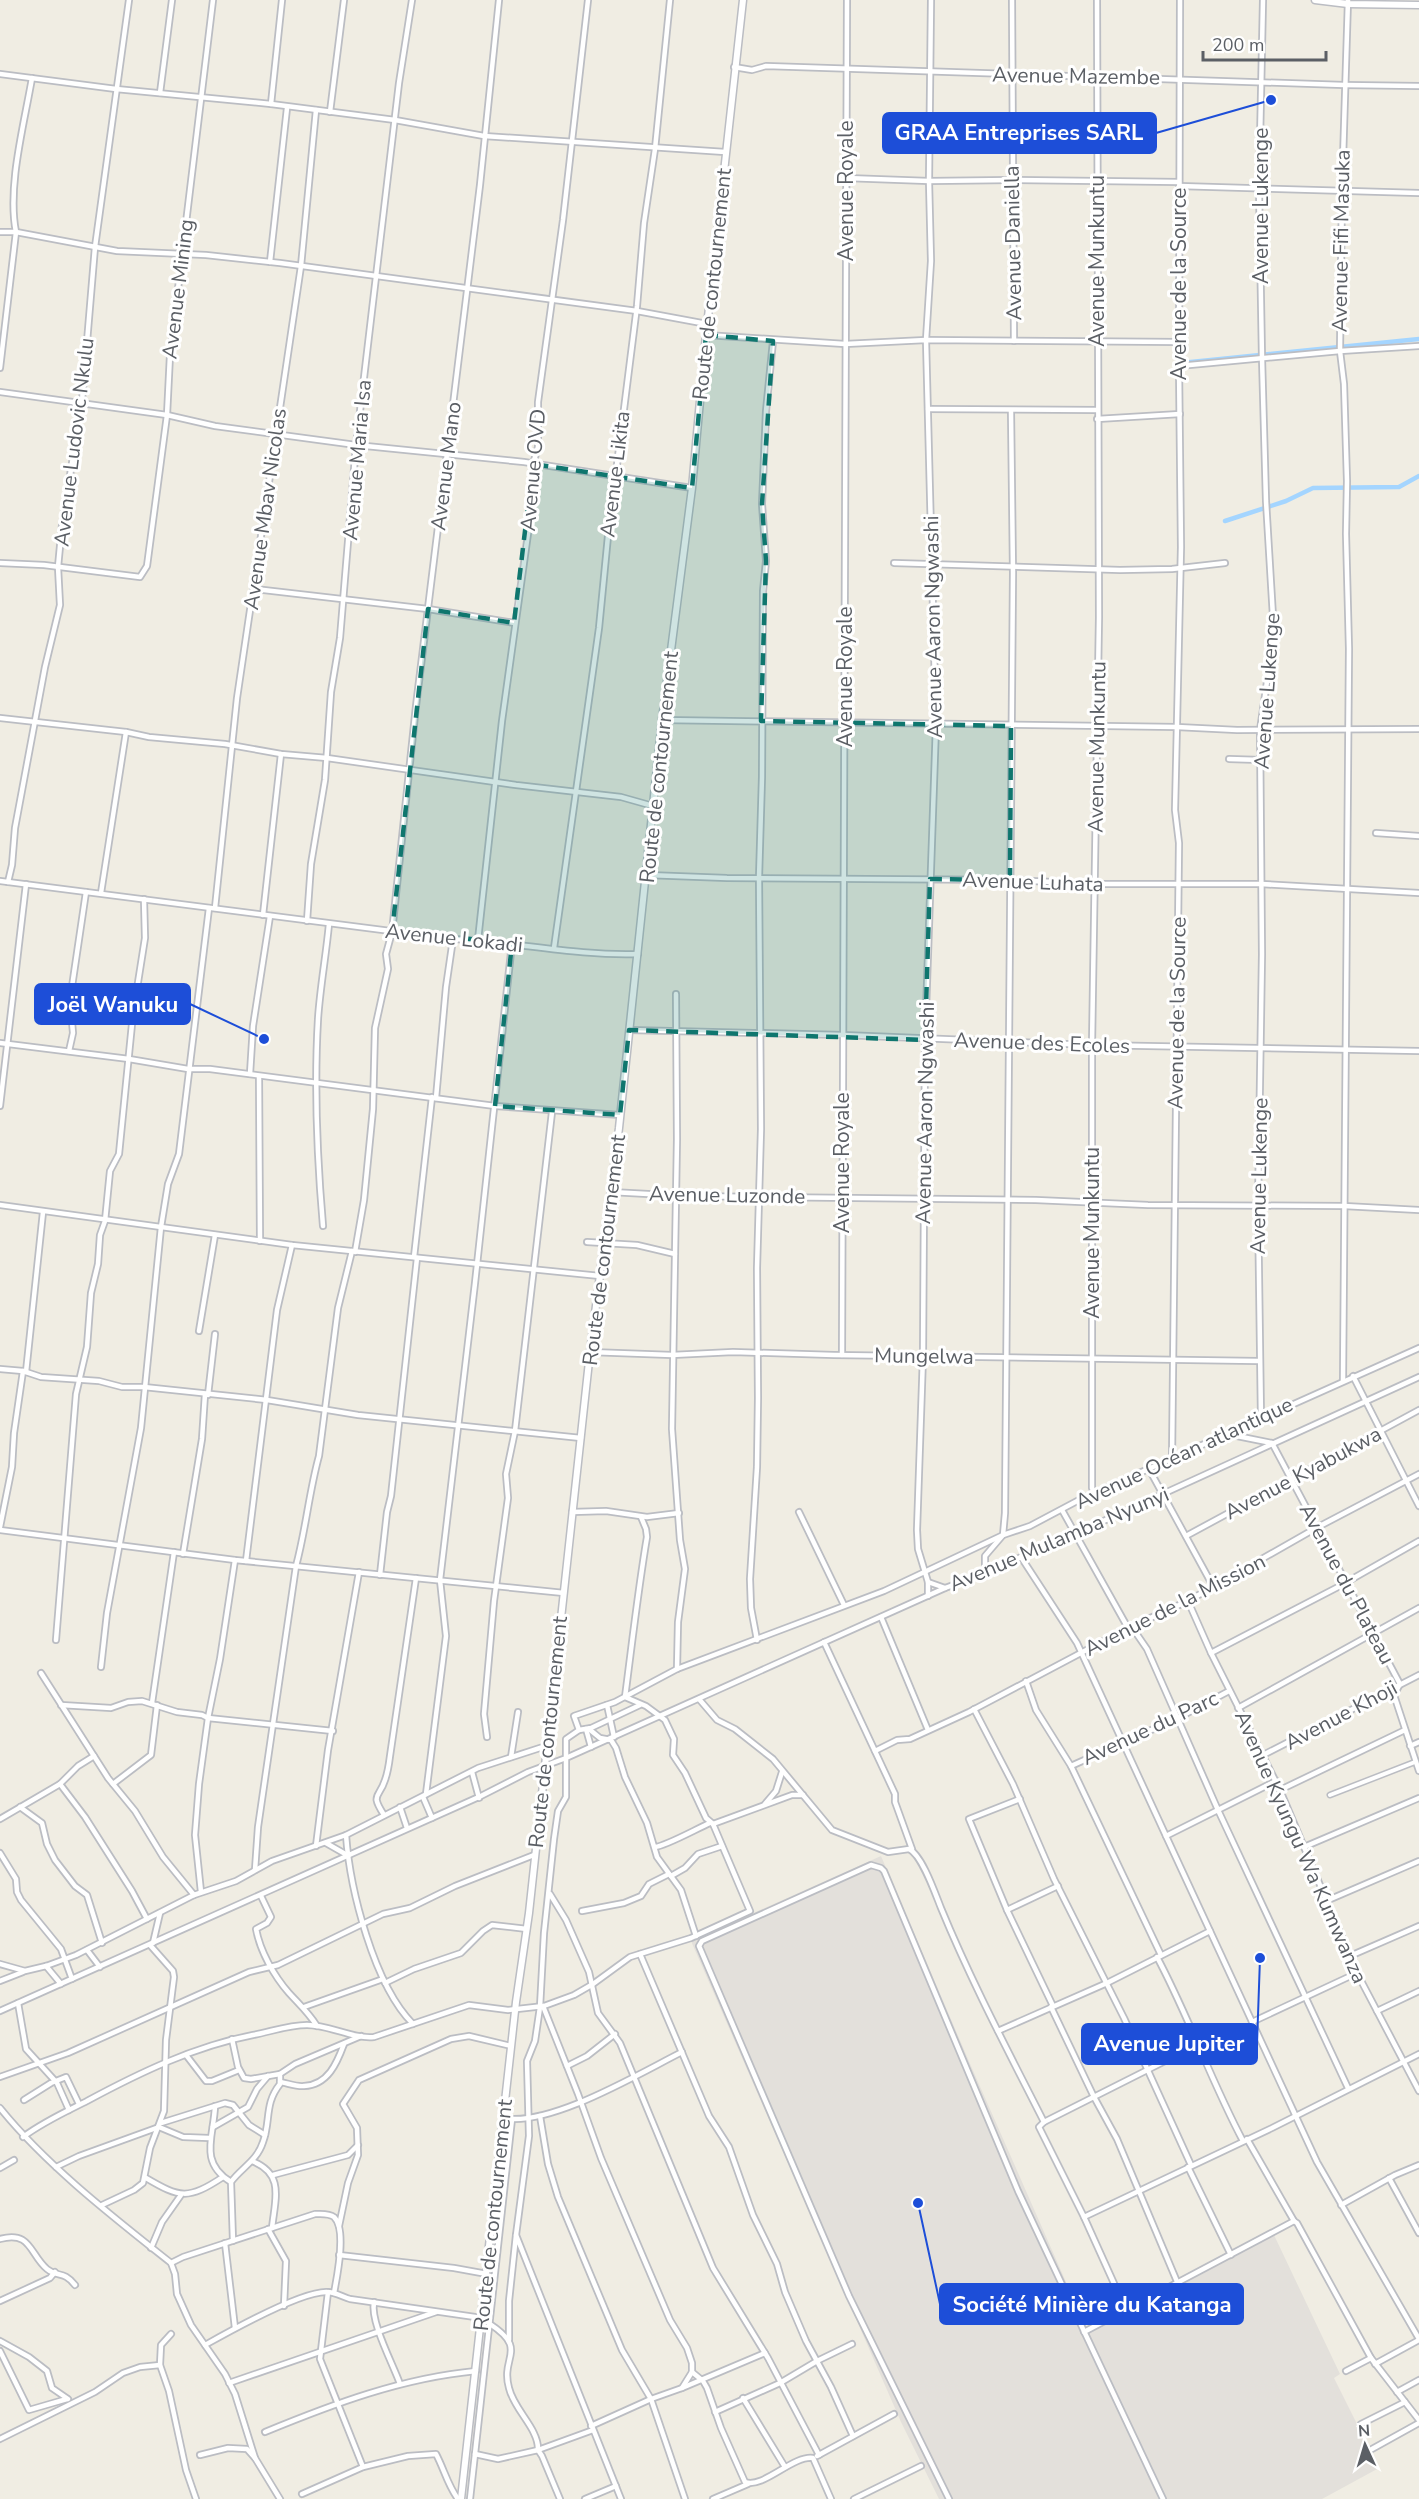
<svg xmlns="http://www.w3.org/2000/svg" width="1419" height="2499" font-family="'Nunito Sans',sans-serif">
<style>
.industrial{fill:#e3e0db}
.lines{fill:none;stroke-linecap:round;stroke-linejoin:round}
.canal{stroke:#a4d5ff;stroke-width:4.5}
.pedestrian-casing{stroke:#bbbdc3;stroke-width:7}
.minor-casing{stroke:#bbbdc3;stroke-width:8}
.tertiary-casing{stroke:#bbbdc3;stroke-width:9}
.pedestrian{stroke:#fff;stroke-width:4}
.minor{stroke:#fff;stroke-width:4.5}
.tertiary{stroke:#fff;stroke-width:6}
.marked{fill:#0f766e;fill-opacity:0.2;stroke:#0f766e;stroke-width:4.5;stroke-dasharray:12 8;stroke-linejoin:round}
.labels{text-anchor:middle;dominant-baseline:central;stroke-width:6;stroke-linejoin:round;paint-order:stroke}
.street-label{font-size:21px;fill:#5b5f65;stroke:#fff}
.leader{fill:none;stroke:#1d4ed8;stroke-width:2}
.callout-dot{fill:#1d4ed8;stroke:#fff;stroke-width:2}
.callout{fill:#1d4ed8;stroke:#1d4ed8;stroke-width:2}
.callout-label{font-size:22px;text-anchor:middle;font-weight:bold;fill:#fff}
</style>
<rect width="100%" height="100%" fill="#f0ede3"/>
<polygon class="industrial" points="881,1856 971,2066 1088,2332 1274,2235 1340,2374 1334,2378 1379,2468 1322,2499 939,2499 901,2422 691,1941"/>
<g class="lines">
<g class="canal">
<polyline points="1181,363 1419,339"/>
<polyline points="1225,521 1286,501 1313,488 1399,487 1419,476"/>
</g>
<defs>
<polyline id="pedestrian" points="1330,1795 1415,1762"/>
<g id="minor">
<polyline points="1012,0 1014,341"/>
<polyline points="734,67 752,70 766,66 1344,85 1419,86"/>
<polyline points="0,74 116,89 271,104 395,120 484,136 725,152"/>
<polyline points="160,93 172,0"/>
<polyline points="271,104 282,0"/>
<polyline points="330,112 344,0"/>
<polyline points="846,178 929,181 1012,180 1179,182"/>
<polyline points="1179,186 1419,193"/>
<polyline points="0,232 16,232 117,251 206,255 280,263 637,311 707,324"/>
<polyline points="270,262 287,108"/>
<polyline points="706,335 845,344 926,340 1179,342"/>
<polyline points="1179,366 1340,351 1419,346"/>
<path d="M0 368 16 232C7 187 24 125 32 78"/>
<polyline points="0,392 167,415 215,426 356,445 524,462 692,488"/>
<polyline points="928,409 1097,410"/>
<polyline points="1097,419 1180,414"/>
<polyline points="0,563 44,565 140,577 147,566 167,415 170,355 213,0"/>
<polyline points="894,563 1120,570 1172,569 1225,563"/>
<polyline points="255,589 428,609 515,623"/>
<polyline points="0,718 126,732 149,737 225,744 281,754 327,758 516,785 621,797 653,806"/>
<polyline points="662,720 1177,727 1237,730 1419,729"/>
<polyline points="1229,759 1261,760"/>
<polyline points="1376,833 1419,836"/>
<polyline points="647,875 727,878 1010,880 1095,884 1261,884 1419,893"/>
<path d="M0 881 453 939C515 942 576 956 638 954"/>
<polyline points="8,882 12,865 15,828 45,667 60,605 58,567 62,525 82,401 95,247 129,0"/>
<polyline points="101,893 126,732"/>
<polyline points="215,908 237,698 301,266 316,110"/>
<polyline points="263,915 281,754"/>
<polyline points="307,921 311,864 325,780 331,692 340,638 356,445 399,83 412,0"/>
<polyline points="478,940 502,721 531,512 533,464 538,447 538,402 563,220 588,0"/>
<polyline points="554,948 599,628 608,536 637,306 644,223 655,149 670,0"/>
<polyline points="676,994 677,1139 672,1429 680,1540 685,1569 678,1622 677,1669"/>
<polyline points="629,1030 843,1035 1092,1045 1419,1051"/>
<polyline points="0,1043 129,1059 188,1069 210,1069 495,1106 620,1115"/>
<polyline points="69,1051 73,1033 70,1000 86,892"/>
<polyline points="250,1074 253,1026 270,916"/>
<polyline points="259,1076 260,1241"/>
<polyline points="436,1098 446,987 453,939"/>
<polyline points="0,1106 26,884"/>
<polyline points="611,1192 685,1196 1036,1200 1148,1205 1344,1206 1419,1210"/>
<polyline points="0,1205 292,1245 600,1276"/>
<path d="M323 1226C317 1157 314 1088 318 1019 320 988 326 956 329 924"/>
<polyline points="587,1242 637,1245 675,1254"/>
<polyline points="355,1252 364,1200 373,1109 375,1028 388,969 386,954 392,932 416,706 480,185 499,0"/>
<polyline points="414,1257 432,1097"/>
<polyline points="199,1331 215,1235"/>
<polyline points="590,1352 672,1355 733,1352 834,1355 1258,1361"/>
<polyline points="842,1355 847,0"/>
<polyline points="0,1369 23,1371 41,1377 99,1381 122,1387 144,1387 267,1400 358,1415 581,1438"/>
<polyline points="26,1372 43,1212"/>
<polyline points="1353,1376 1419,1506"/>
<polyline points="1343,1381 1349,649 1346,534 1347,481 1344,384 1340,351 1342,191 1348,0"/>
<polyline points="208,1395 215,1334"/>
<polyline points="1261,1418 1258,1206 1262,954 1260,730 1274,633 1266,501 1262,358 1259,188 1263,0"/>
<polyline points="1227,1434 1272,1443 1400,1684 1394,1695 1419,1771"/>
<polyline points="1172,1459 1179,843 1175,810 1181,547 1179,366 1180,0"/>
<polyline points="1149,1469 1214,1588"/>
<polyline points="1094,1493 1092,1488 1092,1045 1099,617 1097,0"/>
<polyline points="1062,1510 1128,1628 1136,1633 1147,1649 1218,1810 1348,2088"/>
<polyline points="572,1512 606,1511 647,1517 679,1513"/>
<polyline points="799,1512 844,1605"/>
<polyline points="0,1527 12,1467 14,1433 23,1371"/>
<polyline points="0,1530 235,1560 564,1593"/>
<polyline points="1186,1536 1419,1410"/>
<polyline points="183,1554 202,1439 205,1394"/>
<polyline points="1021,1557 1077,1643 1166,1836"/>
<polyline points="246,1561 277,1310 292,1245"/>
<polyline points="985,1572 985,1556 1003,1535 1005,1513 1013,573 1011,411"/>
<polyline points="380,1575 387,1512 391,1496 417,1258"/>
<polyline points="928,1582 945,1588"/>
<polyline points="928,1596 928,1582 918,1549 917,1530 923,1356 925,1040 936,725 926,340 931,261 929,181 931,0"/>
<polyline points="1188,1601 1211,1653 1280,1790 1357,1973 1419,2091"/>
<polyline points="881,1617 928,1730"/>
<polyline points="56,1640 76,1394 87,1347 91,1293 98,1264 100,1235 105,1221 110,1171 119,1154 133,1014 145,938 144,899"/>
<polyline points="757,1640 751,1608 750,1579 757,1467 758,1398 757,1268 761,1129 759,878 762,777 763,591 766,561 762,504 766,411 773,341"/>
<polyline points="824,1642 895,1794 895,1802 912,1849"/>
<polyline points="1211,1653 1338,1587 1419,1541"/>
<polyline points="101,1667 107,1613 141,1428 161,1227 168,1184 179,1154 209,908"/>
<polyline points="41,1673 108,1778 135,1811 163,1857 194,1895"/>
<polyline points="1026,1681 1036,1710 1071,1766 1161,1955"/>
<path d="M699 1699 717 1720 735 1729 773 1759 832 1830 888 1852 909 1849C922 1855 935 1893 941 1908 971 1981 1008 2051 1044 2122"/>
<polyline points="152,1703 174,1552"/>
<polyline points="61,1705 111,1708 128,1702 142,1701 177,1712 202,1715 208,1718 333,1731"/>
<polyline points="607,1705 614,1737"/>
<polyline points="1238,1708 1419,1608"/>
<polyline points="974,1709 1013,1784 1054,1879 1124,2018 1191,2165"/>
<polyline points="586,1729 591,1747"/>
<polyline points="589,1729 600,1738 611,1740 616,1748 625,1777 647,1823 657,1857 681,1890 696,1936"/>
<polyline points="579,1730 591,1728 640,1705"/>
<polyline points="487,1737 484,1714 494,1601 508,1498 506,1474 515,1431 552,1112"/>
<polyline points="1410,1746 1419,1742"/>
<polyline points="875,1751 897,1740 910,1739 969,1712 1128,1628 1188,1601 1318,1527 1419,1474"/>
<polyline points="1263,1755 1419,1675"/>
<polyline points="511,1757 518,1712"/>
<polyline points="1071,1766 1178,1718 1229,1691"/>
<polyline points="472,1772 479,1798"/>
<polyline points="1276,1781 1166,1836 1317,2162 1419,2339"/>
<polyline points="60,1784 85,1817 132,1891 147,1919"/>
<polyline points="113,1784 151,1755 157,1705"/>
<polyline points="1280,1790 1405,1730"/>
<polyline points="426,1794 446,1636 440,1580 475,1283 512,943"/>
<polyline points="423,1797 432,1818"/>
<polyline points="1020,1799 969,1819 1007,1910 1053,2006"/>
<polyline points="765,1804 776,1791 782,1772"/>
<polyline points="20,1807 42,1823 47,1844 55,1860 75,1886 87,1895 102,1943"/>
<polyline points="400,1807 407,1828"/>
<path d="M384 1815C370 1793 379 1799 385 1780 388 1772 389 1764 390 1756L416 1578"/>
<polyline points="0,1819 60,1784 78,1766 94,1756"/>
<polyline points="713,1824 792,1795 803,1795"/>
<path d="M346 1835C350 1890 374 1985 413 2024"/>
<polyline points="326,1843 347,1855"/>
<polyline points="316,1846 328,1750 359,1572"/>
<path d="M655 1847C666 1846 698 1828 710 1823"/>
<polyline points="1304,1847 1419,1798"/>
<polyline points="0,1853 16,1879 17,1892 21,1900 61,1949 72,1979"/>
<path d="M255 1870 258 1827 296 1566C306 1529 309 1492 319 1456L338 1308 352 1251"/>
<polyline points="671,1876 685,1868 698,1854 722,1846"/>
<polyline points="201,1892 195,1835 199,1784 208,1718 220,1659 235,1560"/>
<polyline points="550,1894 566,1920 589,1972 598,2013 620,2043 713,2268 768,2358 819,2455"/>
<path d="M261 1896 271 1917 267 1923 256 1929C260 1951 274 1976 289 1993 299 2004 309 2013 317 2026"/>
<polyline points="1326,1901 1419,1861"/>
<polyline points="1007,1910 1058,1886"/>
<polyline points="582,1911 624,1903 641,1896 649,1884 669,1874"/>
<polyline points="153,1943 160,1913"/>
<polyline points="87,1950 100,1967"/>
<polyline points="640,1954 709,2116 729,2147 753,2215 777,2264 785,2292 806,2341 831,2387 853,2436"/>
<polyline points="1350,1956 1419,1926"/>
<path d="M1157 1957C1189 2017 1211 2081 1243 2141"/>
<polyline points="0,1964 25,1971 46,1966 76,1955 194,1895 236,1881 272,1861 346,1835 478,1768 546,1746"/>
<polyline points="46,1966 61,1984"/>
<polyline points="0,1981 23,1972"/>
<polyline points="385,1983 414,1969 461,1953 483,1931 492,1925 527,1929"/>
<polyline points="18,2003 26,2049 57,2083 69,2110"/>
<path d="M543 2006 578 2094 601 2158 670 2320 687 2348 692 2363V2372L703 2381 707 2388 721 2428 745 2482C763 2489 793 2455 813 2458L831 2499"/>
<polyline points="304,2007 383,1979"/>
<polyline points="1051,2007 1094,2097 1117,2139 1178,2284"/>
<polyline points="0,2011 481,1796 528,1772 566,1758 566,1739 579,1730 574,1716 615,1702 677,1669 884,1591 1003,1535 1030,1526 1079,1500 1419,1348"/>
<polyline points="1377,2011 1419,1991"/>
<polyline points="1252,2022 1357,1973"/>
<polyline points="998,2031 1107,1983 1210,1931"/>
<polyline points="232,2039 238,2067 244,2078 251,2079 280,2074"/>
<polyline points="186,2055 206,2081 212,2081 239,2070"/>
<polyline points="567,2066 587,2056 615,2034"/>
<polyline points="0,2077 68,2053 249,1972 278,1965 383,1914 410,1908 455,1886 534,1855"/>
<path d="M280 2082C287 2083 297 2087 304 2086 328 2085 337 2063 344 2044"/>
<polyline points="24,2100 51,2083 66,2077 79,2104"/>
<path d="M215 2106C214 2136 198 2162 231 2182"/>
<path d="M0 2108C46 2165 113 2217 171 2263L175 2274 177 2294 191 2325 225 2374 235 2394 255 2458"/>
<polyline points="540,2116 548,2164 558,2197 622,2350 651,2399 685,2499"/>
<path d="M503 2118C550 2127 638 2074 682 2052"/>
<polyline points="161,2123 225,2103 233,2105 249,2125 265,2135"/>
<polyline points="213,2127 248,2107 257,2089 268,2076"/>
<path d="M23 2137C43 2122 65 2112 87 2101 139 2073 195 2046 253 2035 270 2032 288 2025 307 2025 330 2025 352 2039 374 2037L469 2005 508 2010 544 2006 574 1995 593 1984 630 1957 691 1938 750 1911 713 1824 706 1818 685 1773 673 1755 674 1739 665 1720 646 1706 625 1697C632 1644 638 1590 647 1537L646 1529 641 1517"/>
<polyline points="1247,2139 1294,2221 1297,2223 1371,2358 1419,2420"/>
<path d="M252 2161C285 2174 275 2199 272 2228"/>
<polyline points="56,2167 79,2156 159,2127 183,2137 209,2138"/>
<polyline points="1188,2167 1231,2255"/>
<polyline points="0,2168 14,2160"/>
<polyline points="273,2175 348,2155 358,2145"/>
<path d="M146 2178C180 2198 188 2200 223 2177"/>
<polyline points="1389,2178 1419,2233"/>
<polyline points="102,2205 134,2190 143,2183 150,2148 164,2111 166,2040 174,1977 173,1971 150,1945"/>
<polyline points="1341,2205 1395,2175 1419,2165"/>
<polyline points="1084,2217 1272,2128 1419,2054"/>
<polyline points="339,2226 348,2183 358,2155 357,2128 343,2104 359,2080 451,2039 469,2036 511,2046"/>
<polyline points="268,2229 286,2261 284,2306"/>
<polyline points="516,2235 529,2136 527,2061 535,2041 540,2007 544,1933 554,1839 558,1811 566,1797 566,1758 945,1588 970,1579 1075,1534 1419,1377"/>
<path d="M0 2239C31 2230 30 2255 47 2269 58 2278 63 2270 75 2285"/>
<path d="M233 2241 231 2182C241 2168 257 2161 263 2142 271 2121 264 2104 280 2084V2074L295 2064 361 2036"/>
<polyline points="225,2243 235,2328"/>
<polyline points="151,2248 162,2222 181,2195"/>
<polyline points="339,2255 454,2268 487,2274"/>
<path d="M171 2263 183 2257 315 2214C321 2214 329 2213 334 2217 347 2229 337 2277 334 2293"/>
<polyline points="328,2292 320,2359 363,2467"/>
<polyline points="0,2301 50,2278 55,2272"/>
<path d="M374 2302C370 2322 393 2364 400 2384"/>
<polyline points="1126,2310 1084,2217 1039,2127 1044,2122 1191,2048 1198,2045 1206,2046 1253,2025"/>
<path d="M490 2324C529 2350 500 2356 509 2388 514 2410 539 2429 538 2450L593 2430"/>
<polyline points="1084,2332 1294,2221"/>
<polyline points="171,2334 161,2345 160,2365 169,2391 186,2470 196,2499"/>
<polyline points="509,2340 509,2301 516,2235 621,2499"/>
<polyline points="0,2341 29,2357 47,2371 52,2388 68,2399"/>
<path d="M205 2345C230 2331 301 2291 327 2292 335 2292 343 2297 350 2299L482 2318"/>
<polyline points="0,2351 29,2410 67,2399"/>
<polyline points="1375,2364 1419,2340"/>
<polyline points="1346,2371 1371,2358"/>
<polyline points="229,2383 436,2312"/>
<polyline points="682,2388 765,2353"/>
<polyline points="1397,2392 1419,2380"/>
<polyline points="743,2398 785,2467"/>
<polyline points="715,2412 780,2383 817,2361 852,2344"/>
<polyline points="1361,2424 1405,2402"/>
<polyline points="591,2426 651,2399 682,2388 692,2372"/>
<path d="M265 2432C333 2404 402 2378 476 2371"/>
<polyline points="0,2439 95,2392 123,2373 140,2367 160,2365"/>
<polyline points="1372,2449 1419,2423"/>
<polyline points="475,2454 498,2459 538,2450 542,2456 560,2499"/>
<polyline points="200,2455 228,2448 247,2449 255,2458 280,2499"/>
<polyline points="817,2456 894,2414"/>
<path d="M302 2494 363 2467 408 2456 436 2454C444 2469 448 2486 458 2499"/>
<polyline points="470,2499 512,2119"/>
<polyline points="585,2499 616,2486"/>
<polyline points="713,2499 748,2484"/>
<polyline points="854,2499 921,2466"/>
<polyline points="949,2499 849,2296 699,1946 702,1941 871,1865 881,1868 884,1871 1018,2191 1163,2499"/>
</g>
<g id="tertiary">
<polyline points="1315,0 1348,4 1419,5"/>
<polyline points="461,2499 516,2002 529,1913 590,1352 619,1128 662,720 692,488 706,335 743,0"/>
</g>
</defs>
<use href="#pedestrian" class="pedestrian-casing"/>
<use href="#minor" class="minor-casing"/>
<use href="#tertiary" class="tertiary-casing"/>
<use href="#pedestrian" class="pedestrian"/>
<use href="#minor" class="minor"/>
<use href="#tertiary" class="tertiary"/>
</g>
<path class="marked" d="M706 335 773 341 762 504 766 561 761 721 1011 726 1010 880 930 879 925 1040 629 1030 620 1115 495 1106 512 943 392 932 428 609 514 623 533 464 692 488Z"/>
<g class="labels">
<g class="street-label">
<text transform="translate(1076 76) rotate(1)">Avenue Mazembe</text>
<text transform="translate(846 191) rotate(-90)">Avenue Royale</text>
<text transform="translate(1261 206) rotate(-90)">Avenue Lukenge</text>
<text transform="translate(1341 241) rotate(-89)">Avenue Fifi Masuka</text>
<text transform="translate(1013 243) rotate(-91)">Avenue Daniella</text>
<text transform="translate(1097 261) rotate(-90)">Avenue Munkuntu</text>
<text transform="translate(712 284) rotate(-84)">Route de contournement</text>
<text transform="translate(1179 284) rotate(-90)">Avenue de la Source</text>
<text transform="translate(178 289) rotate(-83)">Avenue Mining</text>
<text transform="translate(74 442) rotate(-83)">Avenue Ludovic Nkulu</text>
<text transform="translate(357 460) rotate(-85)">Avenue Maria Isa</text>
<text transform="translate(446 466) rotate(-83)">Avenue Mano</text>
<text transform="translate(533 470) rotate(-85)">Avenue OVD</text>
<text transform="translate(615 474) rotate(-83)">Avenue Likita</text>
<text transform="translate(265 509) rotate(-82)">Avenue Mbav Nicolas</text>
<text transform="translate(933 627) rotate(-91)">Avenue Aaron Ngwashi</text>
<text transform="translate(845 677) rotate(-90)">Avenue Royale</text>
<text transform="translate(1267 691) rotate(-86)">Avenue Lukenge</text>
<text transform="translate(1097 747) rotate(-89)">Avenue Munkuntu</text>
<text transform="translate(659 767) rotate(-84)">Route de contournement</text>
<text transform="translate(1033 882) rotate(2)">Avenue Luhata</text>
<text transform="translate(454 938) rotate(6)">Avenue Lokadi</text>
<text transform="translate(1177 1013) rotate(-89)">Avenue de la Source</text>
<text transform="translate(1042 1043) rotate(2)">Avenue des Ecoles</text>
<text transform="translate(925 1113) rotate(-89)">Avenue Aaron Ngwashi</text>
<text transform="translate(842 1163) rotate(-90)">Avenue Royale</text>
<text transform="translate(1259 1176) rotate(-89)">Avenue Lukenge</text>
<text transform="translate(727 1195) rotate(1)">Avenue Luzonde</text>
<text transform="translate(1092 1233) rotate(-90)">Avenue Munkuntu</text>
<text transform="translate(604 1250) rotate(-83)">Route de contournement</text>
<text transform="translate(924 1356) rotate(1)">Mungelwa</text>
<text transform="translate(1184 1453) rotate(-25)">Avenue Océan atlantique</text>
<text transform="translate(1303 1473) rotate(-28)">Avenue Kyabukwa</text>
<text transform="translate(1059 1539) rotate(-23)">Avenue Mulamba Nyunyi</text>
<text transform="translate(1347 1584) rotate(62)">Avenue du Plateau</text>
<text transform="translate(1175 1605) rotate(-27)">Avenue de la Mission</text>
<text transform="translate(1341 1715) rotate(-28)">Avenue Khoji</text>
<text transform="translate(1150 1728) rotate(-25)">Avenue du Parc</text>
<text transform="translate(548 1732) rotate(-84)">Route de contournement</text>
<text transform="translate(1301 1847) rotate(66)">Avenue Kyungu Wa Kumwanza</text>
<text transform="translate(493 2215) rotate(-84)">Route de contournement</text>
</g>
</g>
<path class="leader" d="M1271 100L1156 133M264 1039L190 1004M1260 1958L1257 2044M918 2203L940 2304"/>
<g class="callout-dot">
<circle cx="1271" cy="100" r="6"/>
<circle cx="264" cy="1039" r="6"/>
<circle cx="1260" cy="1958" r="6"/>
<circle cx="918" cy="2203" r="6"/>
</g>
<g class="callout">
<rect x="883" y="113" width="273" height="40" rx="6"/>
<rect x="35" y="984" width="155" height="40" rx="6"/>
<rect x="1082" y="2024" width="175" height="40" rx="6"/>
<rect x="940" y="2284" width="303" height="40" rx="6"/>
</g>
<g class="callout-label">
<text x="1019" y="140">GRAA Entreprises SARL</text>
<text x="113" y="1012">Joël Wanuku</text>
<text x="1169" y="2051">Avenue Jupiter</text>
<text x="1092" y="2312">Société Minière du Katanga</text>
</g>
<g transform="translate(1365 2445) rotate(356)" stroke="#ffffff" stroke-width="4.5" paint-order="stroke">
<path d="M0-4.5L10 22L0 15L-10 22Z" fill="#5b5f65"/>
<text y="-9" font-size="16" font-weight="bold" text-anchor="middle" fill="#5b5f65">N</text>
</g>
<path d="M1203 51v9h123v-9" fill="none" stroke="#5b5f65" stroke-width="3"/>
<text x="1212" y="51" font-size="18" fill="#5b5f65" stroke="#ffffff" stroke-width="4.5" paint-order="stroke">200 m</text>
</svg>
